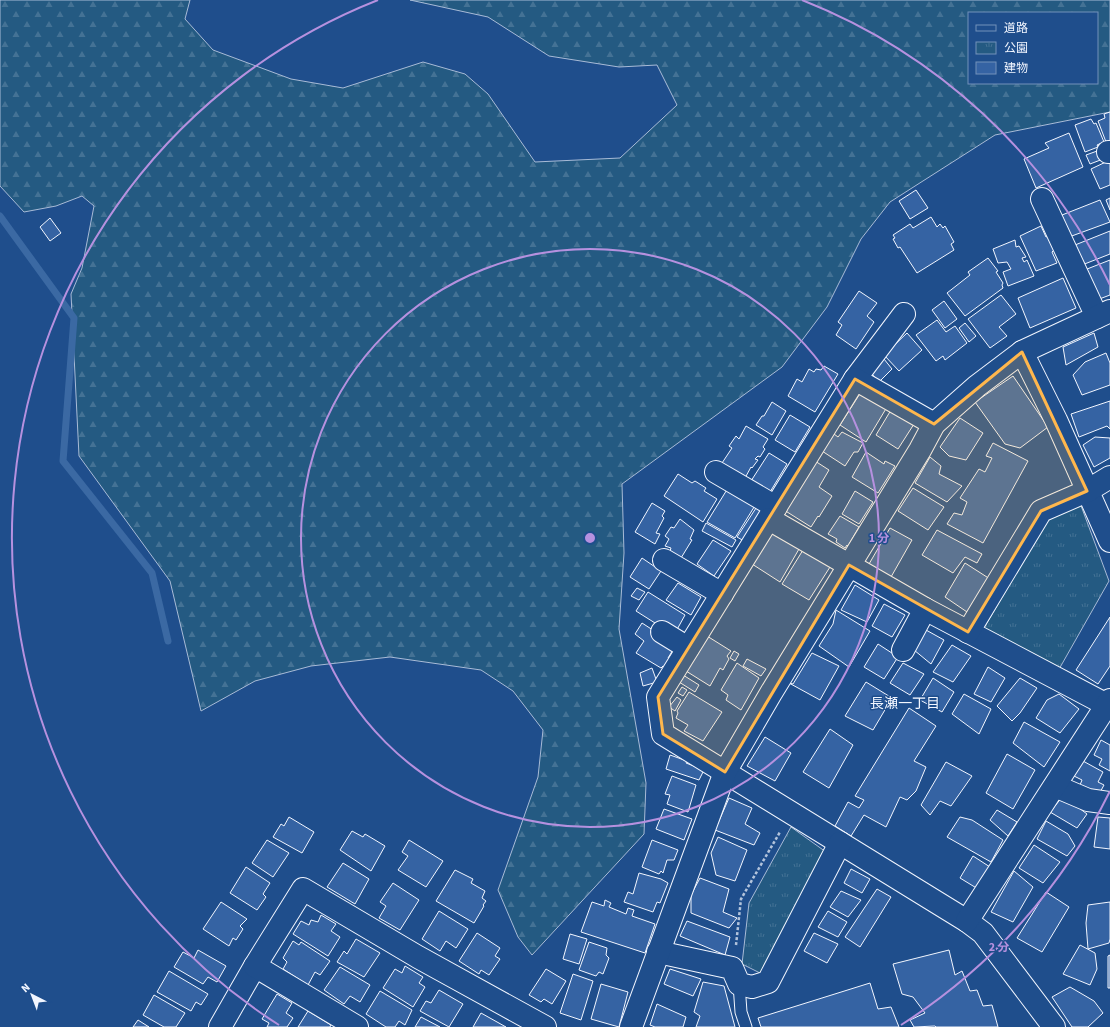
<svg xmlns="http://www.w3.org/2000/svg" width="1110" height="1027" font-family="'Source Sans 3','Noto Sans JP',sans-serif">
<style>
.forest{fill:url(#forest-firs);stroke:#a8bbd7;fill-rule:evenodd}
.park{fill:url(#park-tufts);stroke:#a8bbd7}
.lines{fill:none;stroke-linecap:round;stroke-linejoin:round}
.stream{stroke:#3b69a3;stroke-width:7}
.building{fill:#3563a3;stroke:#f2f6ff}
.service-casing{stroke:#f2f6ff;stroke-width:13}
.minor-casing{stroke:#f2f6ff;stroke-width:24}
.path{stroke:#b3c4dc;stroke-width:2.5;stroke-dasharray:3 2;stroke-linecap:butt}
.service{stroke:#1f4e8c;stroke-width:11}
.minor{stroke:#1f4e8c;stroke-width:22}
.marked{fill:#ffb74d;fill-opacity:0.2;stroke:#ffb74d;stroke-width:3;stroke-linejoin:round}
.ring{fill:none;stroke:#b691df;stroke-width:2}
.labels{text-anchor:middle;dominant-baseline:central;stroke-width:3;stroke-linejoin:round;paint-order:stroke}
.neighbourhood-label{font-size:14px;fill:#f2f6ff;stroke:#1f4e8c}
.centre{fill:#b691df;stroke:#1f4e8c;stroke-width:2}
.ring-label{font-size:12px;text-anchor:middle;font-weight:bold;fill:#b691df;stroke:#1f4e8c;stroke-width:3;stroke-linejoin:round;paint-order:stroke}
</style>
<defs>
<pattern id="forest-firs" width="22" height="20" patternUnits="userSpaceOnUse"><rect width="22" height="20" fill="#245a82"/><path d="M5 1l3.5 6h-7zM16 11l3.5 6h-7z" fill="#447295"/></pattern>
<pattern id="park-tufts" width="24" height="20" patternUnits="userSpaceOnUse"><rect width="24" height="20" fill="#245a82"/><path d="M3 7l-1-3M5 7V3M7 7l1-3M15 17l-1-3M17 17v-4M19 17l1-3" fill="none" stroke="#447295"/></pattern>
</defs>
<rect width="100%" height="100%" fill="#1f4e8c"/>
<path class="forest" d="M0 0H190L185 19 213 50 291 79 343 88 423 62 465 74 488 94 535 162 620 158 677 105 657 65 619 67 549 56 488 17 410 0H1110V112L995 135 890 202 861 239 827 307 782 367 622 484 624 553 619 629 646 783 644 834 532 955 518 937 498 890 538 777 543 730 513 691 481 670 390 657 311 666 255 681 201 711 170 581 79 456 71 294 82 268 94 206 82 196 56 206 24 212 0 186ZM969 13H1097V83H969Z"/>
<g class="park">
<polygon points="1080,503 1109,581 1058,671 981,633 1047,521"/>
<polygon points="791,827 826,852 762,974 742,964 749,903"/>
</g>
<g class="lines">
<polyline class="stream" points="0,216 74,318 63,461 152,573 168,641"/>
</g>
<g class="building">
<polygon points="1110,112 1110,141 1106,142 1098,121 1105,118 1104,114"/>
<polygon points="1091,119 1094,124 1096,123 1104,142 1097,145 1098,147 1085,152 1075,125"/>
<polygon points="1069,133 1083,167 1036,188 1024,159 1049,148 1045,143"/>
<polygon points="1100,150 1103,159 1090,164 1086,155"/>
<polygon points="1110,160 1110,185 1100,189 1091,169"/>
<polygon points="916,190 928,208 910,219 899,201"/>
<polygon points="1110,198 1110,210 1106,200"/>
<polygon points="1100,200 1110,222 1069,237 1062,215"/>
<polygon points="931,217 937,227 940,224 943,228 945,226 954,242 951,244 954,250 917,273 900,247 898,248 893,239 895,238 893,235 910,224 913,228"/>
<polygon points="50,218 61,233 50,241 40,227"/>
<polygon points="1041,226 1046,237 1050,235 1055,249 1052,252 1057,263 1036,271 1020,236"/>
<polygon points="1110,231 1110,254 1082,265 1075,245"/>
<polygon points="1015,240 1016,247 1019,246 1026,257 1022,258 1024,262 1027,260 1034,276 1008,286 1003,272 1011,269 1007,262 998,263 993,249"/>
<polygon points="988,258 998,271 996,272 1003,283 1002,285 1003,288 965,316 947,293 970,275 968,272"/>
<polygon points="1110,260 1110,295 1094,301 1082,271"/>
<polygon points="1063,278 1076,308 1030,328 1018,298"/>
<polygon points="859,291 877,303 867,316 874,322 856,349 836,335 842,325 838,322"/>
<polygon points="1001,295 1016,314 999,327 1007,336 990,348 968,319"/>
<polygon points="944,301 957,319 945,328 932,310"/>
<polygon points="937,320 946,332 955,326 967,343 945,360 943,356 936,361 916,335"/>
<polygon points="965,323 976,336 969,342 959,328"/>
<polygon points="907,333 922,350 899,371 884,355"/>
<polygon points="1094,333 1098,347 1066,365 1063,347"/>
<polygon points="1106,353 1110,363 1110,385 1082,395 1073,375 1085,362"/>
<polygon points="884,359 892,369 879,382 871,373"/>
<polygon points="824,366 838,374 815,412 788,396 797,379 802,382 809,369 814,372 816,369 821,370"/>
<polygon points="1013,376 1048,427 1020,448 1005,444 975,402"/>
<polygon points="861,392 887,407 866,442 840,425"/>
<polygon points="1110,401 1110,429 1107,426 1079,437 1071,414"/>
<polygon points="772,402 786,411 772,435 756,425 762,416 764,416"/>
<polygon points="891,410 914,424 898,449 876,435"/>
<polygon points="790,415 810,427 795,452 775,440"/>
<polygon points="960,418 983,433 966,460 949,456 940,447"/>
<polygon points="746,426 768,439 763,447 765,449 760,457 758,456 755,459 758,460 752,468 751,467 745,478 722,463 732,448 729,446 736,436 739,439"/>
<polygon points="842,432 863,443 858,452 854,452 845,466 822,451 834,434 838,437"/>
<polygon points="1095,437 1110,438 1110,458 1094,467 1083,445"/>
<polygon points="993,443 1028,461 983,543 947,524 954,513 962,515 967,502 960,498 979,469 985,472 992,458 986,456"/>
<polygon points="866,452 884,464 885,461 895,466 878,493 852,477"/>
<polygon points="769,453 787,464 770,492 751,481"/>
<polygon points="930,457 941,466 939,474 962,486 947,502 915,483"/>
<polygon points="815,461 829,470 819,487 832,496 819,517 818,516 811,527 784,510"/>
<polygon points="678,474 692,483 695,481 706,488 704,491 717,499 703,522 664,496"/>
<polygon points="728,488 756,504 735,538 707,522"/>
<polygon points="913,488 944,507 928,530 898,511"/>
<polygon points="855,491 873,502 859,524 842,514"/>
<polygon points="652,503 665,511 662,516 664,518 656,533 660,534 655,544 635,532"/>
<polygon points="758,505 764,508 744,541 737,537"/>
<polygon points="840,516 859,527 848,546 847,545 845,548 836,542 837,539 828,534"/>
<polygon points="680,519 694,530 690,539 692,540 681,558 670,551 671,548 665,546 669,539 665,536 671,527 674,528"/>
<polygon points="706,523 736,540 732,547 702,531"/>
<polygon points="890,528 912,540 891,577 869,564"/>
<polygon points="937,530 982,554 977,563 965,557 953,573 922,555"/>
<polygon points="772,532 799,549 780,582 752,564"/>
<polygon points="713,540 731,551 714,576 697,564"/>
<polygon points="803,550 830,567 809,600 782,584"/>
<polygon points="642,558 661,571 649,589 630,577"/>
<polygon points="965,563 990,579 970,614 945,597"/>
<polygon points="678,583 701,597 691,615 666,600"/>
<polygon points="855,585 879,600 867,622 841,610"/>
<polygon points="637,588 645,592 639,600 631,596"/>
<polygon points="648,592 685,615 674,635 636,611"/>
<polygon points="884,604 905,615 892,637 872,626"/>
<polygon points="836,610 870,631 849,667 819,646 833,624"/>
<polygon points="1110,617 1110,666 1098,684 1076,670"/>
<polygon points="642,623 676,645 668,658 671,659 666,668 663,666 661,668 636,653 644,641 635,634"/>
<polygon points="926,630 944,640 931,664 914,650"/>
<polygon points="707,636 731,651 727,656 729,659 723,670 720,668 710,686 686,671"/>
<polygon points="878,644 898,657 884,679 864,667"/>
<polygon points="952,645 971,656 953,682 933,672"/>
<polygon points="734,651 739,654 735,661 730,658"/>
<polygon points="812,653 839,666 820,700 789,683 793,684"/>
<polygon points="747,659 766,669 761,676 743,666"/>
<polygon points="737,663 759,678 741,710 726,700 728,695 721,690"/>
<polygon points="903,663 924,674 910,695 890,683"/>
<polygon points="988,667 1005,678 991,702 974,694"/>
<polygon points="652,668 657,682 643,686 640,673"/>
<polygon points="683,675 699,685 695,692 679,682"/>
<polygon points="933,678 954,692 942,712 920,700"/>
<polygon points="1020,678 1037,688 1020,713 1012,721 997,706"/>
<polygon points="866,682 892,698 873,730 845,716"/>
<polygon points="682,687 687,690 683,696 678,693"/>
<polygon points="689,692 722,712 703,741 684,731 688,725 676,718 678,713 677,711"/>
<polygon points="964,694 991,709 979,734 952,714"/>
<polygon points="1059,694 1079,709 1060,733 1036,718 1047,700"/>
<polygon points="677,697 681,700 675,711 669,707"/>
<polygon points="909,708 936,726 914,761 926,767 916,791 907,800 900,797 886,827 864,815 851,836 835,826 848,802 859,808 864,800 855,796"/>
<polygon points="1024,722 1060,742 1044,767 1013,743"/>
<polygon points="830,729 853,745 829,788 803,772"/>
<polygon points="765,737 791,753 775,781 747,766"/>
<polygon points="1101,740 1110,745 1110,771 1099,765 1102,759 1094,755"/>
<polygon points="1007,754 1035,770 1013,809 986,793"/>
<polygon points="670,755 687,761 686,763 704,770 699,780 666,769"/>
<polygon points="1083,761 1103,772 1098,782 1104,785 1098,796 1080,785 1082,780 1074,776"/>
<polygon points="946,762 972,776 951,806 940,801 930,815 921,805"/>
<polygon points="672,776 696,785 688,812 667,804 670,795 665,794"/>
<polygon points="1063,796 1087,814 1077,828 1050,812"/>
<polygon points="729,798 752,808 745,824 760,833 754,845 715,830"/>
<polygon points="664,809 692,819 684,840 656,829"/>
<polygon points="997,810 1017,822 1008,836 990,820"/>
<polygon points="289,817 314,832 302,853 273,837 281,824 284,826"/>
<polygon points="960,817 972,820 1003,840 991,862 947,837"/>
<polygon points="1098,817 1110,818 1110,849 1094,847"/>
<polygon points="1046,821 1068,834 1075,846 1067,856 1037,839"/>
<polygon points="352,831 363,837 365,834 385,846 371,871 340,850"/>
<polygon points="718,837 747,850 735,881 716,875 711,853"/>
<polygon points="267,840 289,853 273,877 252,863"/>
<polygon points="409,840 443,861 426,887 398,870 408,856 402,852"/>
<polygon points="652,840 678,850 674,860 667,860 663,873 661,871 659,874 642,867"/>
<polygon points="1034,845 1060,862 1043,883 1019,868"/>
<polygon points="973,856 990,867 978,889 960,878"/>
<polygon points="343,863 369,879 355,904 327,887"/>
<polygon points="246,867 270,883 263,894 266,897 257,910 230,893"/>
<polygon points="851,869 870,879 862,893 844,883"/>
<polygon points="455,870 473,879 471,883 485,891 482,898 486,901 483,905 484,906 474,923 436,901"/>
<polygon points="1014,871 1033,887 1013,922 991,912"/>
<polygon points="639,873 661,879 668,883 660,903 657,902 653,912 624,902 628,892 633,894"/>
<polygon points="700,878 729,889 723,912 737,918 729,928 691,913 691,895"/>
<polygon points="393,883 419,900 400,930 379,918 386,906 380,902"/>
<polygon points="877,889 891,897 860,947 845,937"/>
<polygon points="841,891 861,900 848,917 830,907"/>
<polygon points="1046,892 1069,907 1042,952 1017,938"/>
<polygon points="605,900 611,903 609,907 626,914 628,908 634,910 632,916 655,924 645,953 581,932 592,902 604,906"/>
<polygon points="221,902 247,919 240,926 243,929 236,940 233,938 229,946 203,929"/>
<polygon points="1110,902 1110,939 1109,943 1088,949 1086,923 1088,905"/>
<polygon points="439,911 468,929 456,948 446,941 440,951 422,939"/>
<polygon points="828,911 847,922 838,937 818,927"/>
<polygon points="321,915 336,924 331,931 340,937 328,956 293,934 301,921 309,925 311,920 318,922"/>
<polygon points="687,921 730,937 725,955 680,936"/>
<polygon points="477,933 500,948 495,956 500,959 489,975 481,970 479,974 459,961"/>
<polygon points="814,933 838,944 827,963 804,951"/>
<polygon points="570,934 587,939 579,964 563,959"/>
<polygon points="356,939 380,953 364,977 337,962 344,951 347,954"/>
<polygon points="293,941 299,945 301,942 330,961 320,975 315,972 308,985 283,969 287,962 283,958"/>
<polygon points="589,942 607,948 606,955 609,958 603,974 599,972 596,976 579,970"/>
<polygon points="1080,945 1095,953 1097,969 1090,985 1063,974"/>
<polygon points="198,950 226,966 217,982 208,977 203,984 174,967 183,952 194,958"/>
<polygon points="949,950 955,975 962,971 970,991 977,990 983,1006 992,1005 998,1027 936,1027 935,1026 914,1027 910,1020 925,1013 913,997 902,994 893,964"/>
<polygon points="1110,955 1110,988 1108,988 1108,956"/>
<polygon points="405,966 423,977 419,983 425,987 413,1007 383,988 395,969 402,973"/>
<polygon points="340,967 370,985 360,1002 350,996 344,1004 324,990"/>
<polygon points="546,969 566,981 552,1004 544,999 541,1002 529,995"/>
<polygon points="670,969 701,979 693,996 664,984"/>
<polygon points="169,971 208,994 201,1005 196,1002 191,1011 157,992"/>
<polygon points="573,974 593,981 581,1020 560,1013"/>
<polygon points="703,982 724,986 735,1027 696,1027 700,1016 694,1012"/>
<polygon points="870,983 878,1009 891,1007 899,1027 761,1027 758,1018"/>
<polygon points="601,984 628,992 619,1027 591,1019"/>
<polygon points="1070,987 1094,1001 1103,1013 1088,1027 1072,1027 1052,997"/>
<polygon points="439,990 463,1004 449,1027 420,1011 426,1001 431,1003"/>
<polygon points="380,991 412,1010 405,1025 399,1021 395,1027 386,1027 366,1014"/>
<polygon points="277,994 292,1003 286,1013 293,1018 287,1027 267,1027 269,1023 262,1019"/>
<polygon points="154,995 185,1013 176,1027 164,1027 143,1015"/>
<polygon points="657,1004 686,1017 683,1027 655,1027 650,1025"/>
<polygon points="308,1011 331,1025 330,1027 298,1027"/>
<polygon points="481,1013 506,1027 473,1027"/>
<polygon points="421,1017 440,1027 415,1027"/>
<polygon points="138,1020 149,1027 133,1027"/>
</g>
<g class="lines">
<defs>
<polyline id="service" points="739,984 741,1012 746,1027"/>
<g id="minor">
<polyline points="1108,152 1110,152"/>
<polyline points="1042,199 1097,317"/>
<polyline points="1022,352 1056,420 1110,541"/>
<polyline points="855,379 904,314"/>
<polyline points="934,424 855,379 658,697 663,734 967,921 983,933 1054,1027"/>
<polyline points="716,472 776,507"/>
<polyline points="769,519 925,609 1107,705"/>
<polyline points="664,560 722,594"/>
<polyline points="662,632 688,648"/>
<polyline points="968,632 1041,511 1087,491 1110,477"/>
<polyline points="903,650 925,609"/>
<polyline points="1055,786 1088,800 1110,803"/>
<polyline points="967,921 1110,700"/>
<polyline points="658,952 732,968 739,984 752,987 768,982 840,843"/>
<polyline points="220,1027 255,966"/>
<polyline points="357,1027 255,966 303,889 418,957 545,1027"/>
<polyline points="631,1027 725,772 771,693 920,450 934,424 977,386 1022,352 1110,311"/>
</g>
</defs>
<use href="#service" class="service-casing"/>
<use href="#minor" class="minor-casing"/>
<polyline class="path" points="736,945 741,899 780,832"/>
<use href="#service" class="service"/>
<use href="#minor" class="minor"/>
</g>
<path class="marked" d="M1022 352 1087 491 1041 511 968 632 849 565 725 772 663 734 658 697 855 379 934 424Z"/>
<g class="ring">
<circle cx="590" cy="538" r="289"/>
<path d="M1110 791A578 578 0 0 1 901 1025M279 1025A578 578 0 0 1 378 0M802 0A578 578 0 0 1 1110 285"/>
</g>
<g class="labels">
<g class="neighbourhood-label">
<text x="905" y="704">長瀬一丁目</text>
</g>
</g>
<circle cx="590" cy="538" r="6" class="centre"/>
<g class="ring-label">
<text x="879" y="542">1 分</text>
<text x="999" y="951">2 分</text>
</g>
<rect x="968" y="12" width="130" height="72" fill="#1f4e8c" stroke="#7391ba"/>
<rect x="976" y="25" width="20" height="6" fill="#1f4e8c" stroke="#7391ba"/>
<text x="1004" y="32" font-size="12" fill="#f2f6ff">道路</text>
<rect x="976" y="42" width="20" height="12" fill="url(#park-tufts)" stroke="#7391ba"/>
<text x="1004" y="52" font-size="12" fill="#f2f6ff">公園</text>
<rect x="976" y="62" width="20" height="12" fill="#3563a3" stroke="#7391ba"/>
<text x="1004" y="72" font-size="12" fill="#f2f6ff">建物</text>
<g transform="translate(32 995) rotate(318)" stroke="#1f4e8c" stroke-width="3" paint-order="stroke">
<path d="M0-3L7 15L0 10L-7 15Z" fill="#f2f6ff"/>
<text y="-6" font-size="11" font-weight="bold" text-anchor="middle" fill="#f2f6ff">N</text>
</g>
</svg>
